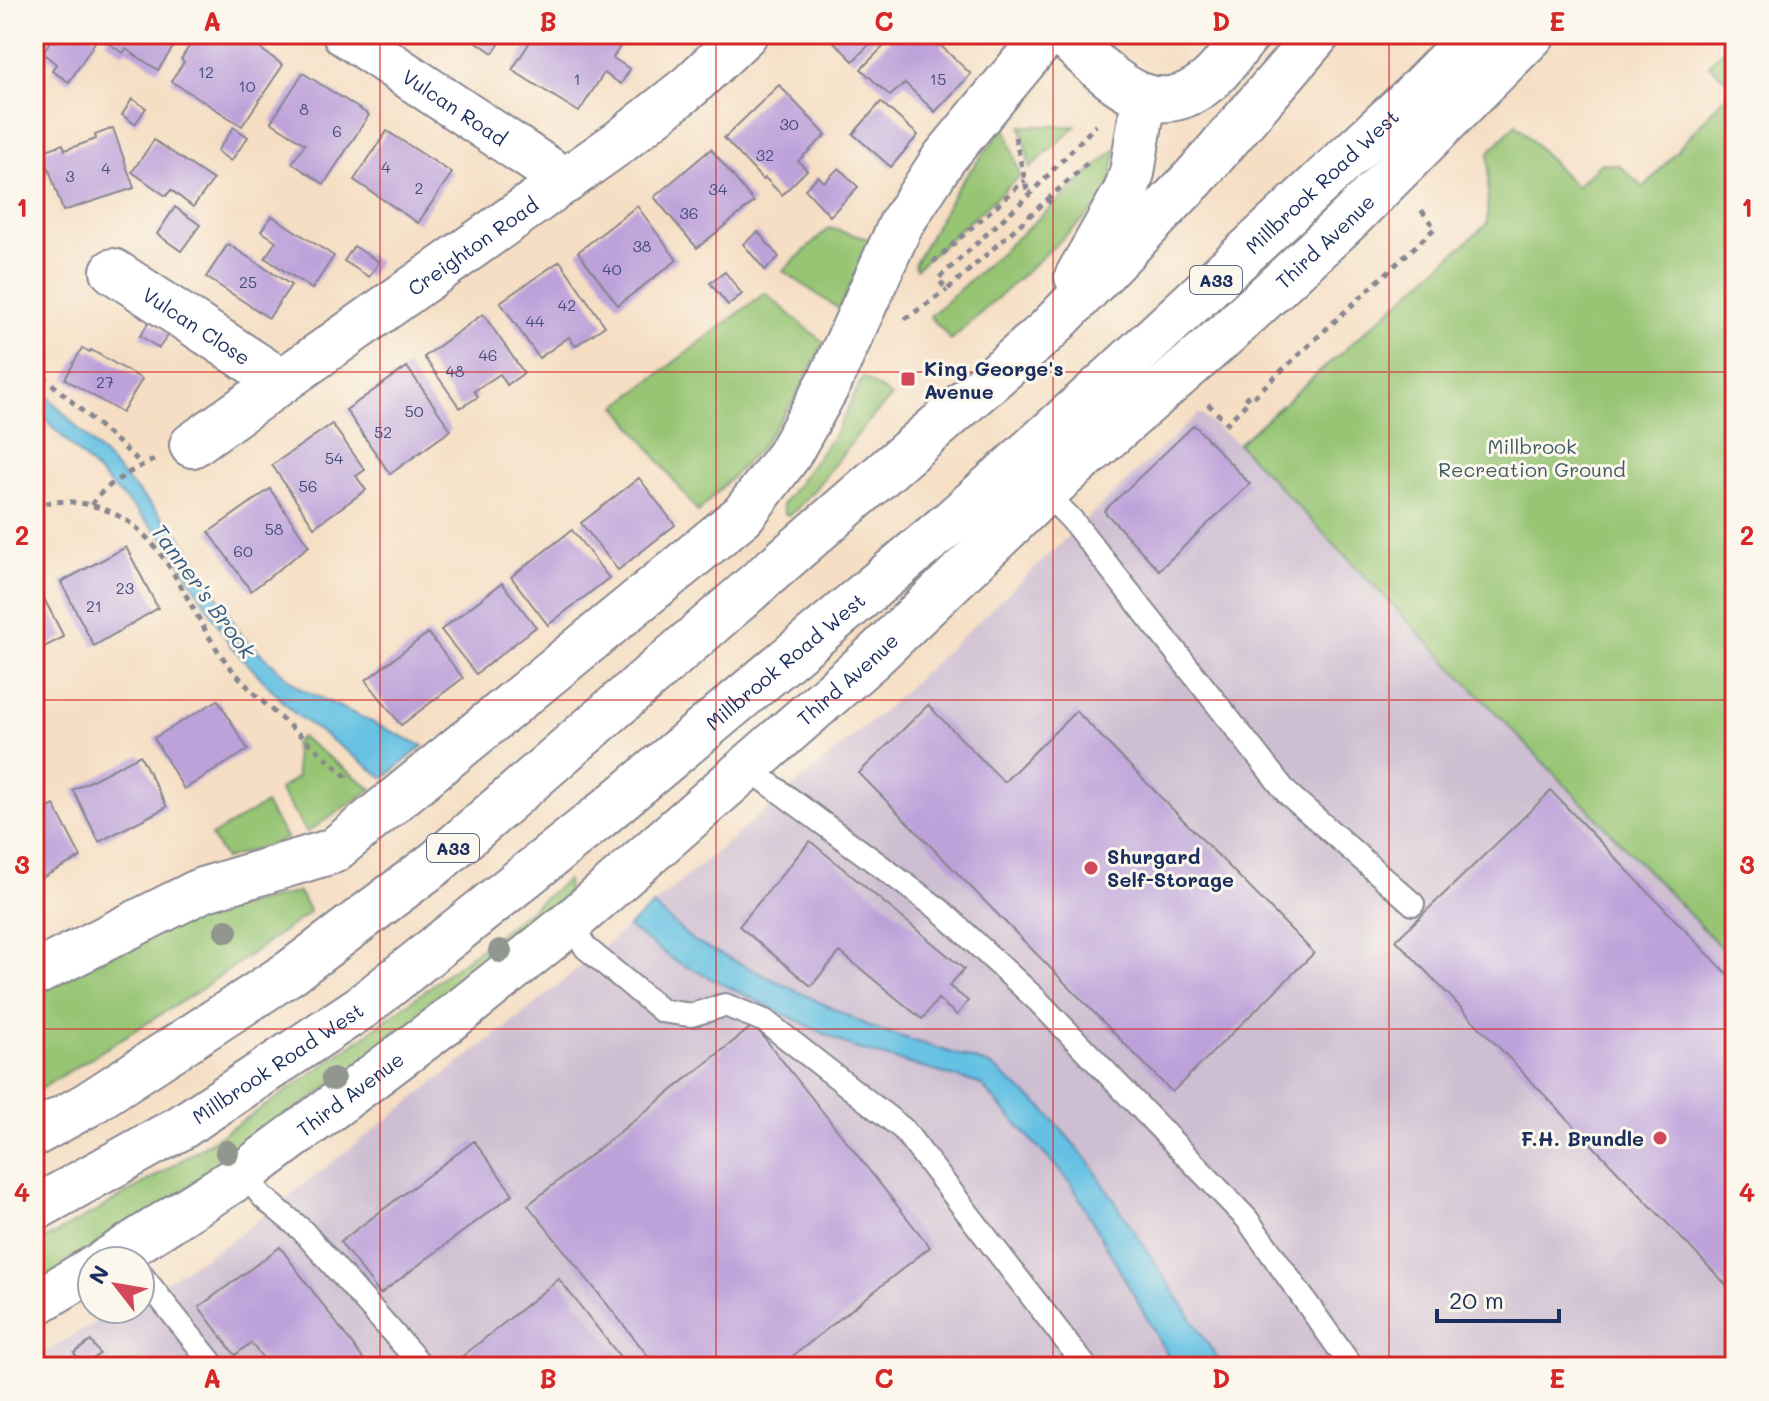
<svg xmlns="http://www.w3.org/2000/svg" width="1769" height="1401" font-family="Mali,sans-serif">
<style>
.industrial{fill:#cebed1}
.green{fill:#97c573;stroke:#597a68;stroke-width:2}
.water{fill:#65c1e3;stroke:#4078a0;stroke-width:2}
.building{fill:#bda2da}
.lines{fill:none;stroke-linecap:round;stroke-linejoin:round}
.service-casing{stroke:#888690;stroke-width:26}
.minor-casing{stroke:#888690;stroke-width:48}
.trunk-casing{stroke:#888690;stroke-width:48}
.path{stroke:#888690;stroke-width:5;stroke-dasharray:6 6;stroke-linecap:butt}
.service{stroke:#fff;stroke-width:22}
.minor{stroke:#fff;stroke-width:44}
.trunk{stroke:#fff;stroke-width:44}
.tree{fill:#91968f}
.grid{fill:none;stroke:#d62828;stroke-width:2;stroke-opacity:0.55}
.poi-dot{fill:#d1495b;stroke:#fbf7ec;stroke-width:3}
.labels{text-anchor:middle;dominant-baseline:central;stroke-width:6;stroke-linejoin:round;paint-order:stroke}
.number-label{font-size:16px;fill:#444c7d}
.shield{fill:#fbf7ec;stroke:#5e6b89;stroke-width:2}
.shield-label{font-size:18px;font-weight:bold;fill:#1b2f5e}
.street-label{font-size:20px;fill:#1b2f5e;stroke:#fbf7ec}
.poi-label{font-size:20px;font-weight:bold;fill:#1b2f5e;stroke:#fbf7ec;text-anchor:start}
.park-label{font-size:20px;fill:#405c64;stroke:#fbf7ec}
.water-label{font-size:22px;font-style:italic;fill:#315b86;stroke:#fbf7ec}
.neatline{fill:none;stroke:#d62828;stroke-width:3}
.grid-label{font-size:26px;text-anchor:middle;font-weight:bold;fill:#d62828}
</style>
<rect width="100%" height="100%" fill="#fbf7ec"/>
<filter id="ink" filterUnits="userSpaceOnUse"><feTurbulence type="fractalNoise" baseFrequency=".0125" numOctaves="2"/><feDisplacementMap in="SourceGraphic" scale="16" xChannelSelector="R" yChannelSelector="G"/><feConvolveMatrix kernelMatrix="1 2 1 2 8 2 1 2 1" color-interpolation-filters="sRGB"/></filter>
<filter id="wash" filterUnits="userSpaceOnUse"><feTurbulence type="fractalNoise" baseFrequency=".006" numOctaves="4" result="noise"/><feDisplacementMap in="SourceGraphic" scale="32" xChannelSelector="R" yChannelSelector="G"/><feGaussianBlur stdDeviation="1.8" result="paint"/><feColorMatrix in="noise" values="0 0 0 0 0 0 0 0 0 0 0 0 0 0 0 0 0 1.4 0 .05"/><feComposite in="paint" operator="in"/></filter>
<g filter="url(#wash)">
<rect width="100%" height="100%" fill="#f5dec3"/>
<polygon class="industrial" points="1199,413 1238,444 1735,962 1735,1367 34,1367 34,1359 117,1309 140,1309 140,1296 231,1241 538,1002 882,712"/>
<g class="green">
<polygon points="1721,51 1735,53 1735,962 1238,444 1487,224 1489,152 1516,124 1576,187 1601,163 1619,165 1644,188 1734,86 1709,65"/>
<polygon points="1005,126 1020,176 916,269 914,265 957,188"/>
<polygon points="1021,126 1076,126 1030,168"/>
<polygon points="1117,148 1107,198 951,340 930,316"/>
<polygon points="829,228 872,240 839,309 783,271"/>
<polygon points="765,293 824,343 794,400 761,447 698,512 617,406"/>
<path d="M863 377 892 397C853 433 828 480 790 515L785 514 782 505 837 431Z"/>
<polygon points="301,737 372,789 307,832 279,790 297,777 294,744"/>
<polygon points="265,804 287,839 225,859 211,836"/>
<path d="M567 880 569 917 34 1295V1245C227 1144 398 1015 567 880Z"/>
<polygon points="299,892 310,912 200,990 34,1093 34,993 180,921"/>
</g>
<g class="water">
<polygon points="34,382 181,537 243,637 299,688 423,746 384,778 294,713 231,646 168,543 34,408"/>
<polygon points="653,905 693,941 871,1027 990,1065 1043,1108 1090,1163 1223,1367 1174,1367 1071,1183 980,1084 854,1048 675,961 628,927"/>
</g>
<g id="blocks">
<g class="building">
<polygon points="54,34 90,34 97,39 69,82 52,71 56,64 43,53"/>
<polygon points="110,34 182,34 158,70 126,49 123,53 105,41"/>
<polygon points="197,34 240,34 283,65 242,126 171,81 184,62 181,59"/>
<polygon points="465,34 506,34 493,53"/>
<polygon points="535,34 564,34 576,42 581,34 601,34 620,46 613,58 630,69 621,84 604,73 579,112 512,70"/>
<polygon points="826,34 880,34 853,61"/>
<polygon points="896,34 938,34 945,42 941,46 971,74 935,112 905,83 890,96 861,69"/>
<polygon points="1137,34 1205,34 1202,38 1146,41"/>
<polygon points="303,73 369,115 324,184 292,163 305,144 271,122"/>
<polygon points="779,85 826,135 798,161 807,170 782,195 765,178 763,180 724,138"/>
<polygon points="132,99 146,108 135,124 122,115"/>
<polygon points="881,102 918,135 891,167 853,134"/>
<polygon points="234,127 248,137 231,161 217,151"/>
<polygon points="113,128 134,188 63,211 43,151 63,144 65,150 96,139 95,135"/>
<polygon points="387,131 452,173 418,223 354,180"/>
<polygon points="154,140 213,180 193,207 171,190 166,196 132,172"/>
<polygon points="711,149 754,202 697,248 654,197"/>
<polygon points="839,168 858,187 830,216 805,189 818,176 824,182"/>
<polygon points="637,206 677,260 618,305 578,252"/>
<polygon points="175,207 200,225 181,251 157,234"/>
<polygon points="272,216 334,256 312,289 265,258 276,241 261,231"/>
<polygon points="34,217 40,217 36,260 34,260"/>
<polygon points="758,232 779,257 765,270 743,244"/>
<polygon points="228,244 291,285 269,318 206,277"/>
<polygon points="354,246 379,262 369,277 344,261"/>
<polygon points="560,261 605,326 575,346 569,337 539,358 500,302"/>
<polygon points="725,272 742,294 728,305 710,283"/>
<polygon points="483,314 524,373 507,385 500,374 474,391 478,397 460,408 424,357"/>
<polygon points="149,322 169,334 159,348 140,336"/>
<polygon points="82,348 90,352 91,350 142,379 122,413 65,379"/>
<polygon points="407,367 451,430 390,474 346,410"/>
<polygon points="332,424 365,470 356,476 366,490 314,527 272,465"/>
<polygon points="1194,425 1250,484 1159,570 1104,511"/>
<polygon points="639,478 675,525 618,570 581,523"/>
<polygon points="270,489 309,546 251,591 209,532"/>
<polygon points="572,530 609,578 548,625 511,577"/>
<polygon points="126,547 158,608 94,646 61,582"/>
<polygon points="502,583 536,627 476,674 441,630"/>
<polygon points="39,589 64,637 34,652 34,592"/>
<polygon points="428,633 463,678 401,725 366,680"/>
<polygon points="218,700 248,750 184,789 154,738"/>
<polygon points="928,705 1004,782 1076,711 1314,953 1172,1092 859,773"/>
<polygon points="140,755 167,807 99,842 73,790"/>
<polygon points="1551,791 1735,982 1735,1294 1396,940"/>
<polygon points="54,805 81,857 34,882 34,815"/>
<polygon points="810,841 964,969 949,986 968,1001 957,1015 938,999 922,1019 840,952 811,986 739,926"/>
<polygon points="754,1025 930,1247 779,1367 657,1367 528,1205"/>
<polygon points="474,1141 513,1194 380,1294 340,1242"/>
<polygon points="280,1247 369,1367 270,1367 251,1343 235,1355 199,1307"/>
<polygon points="559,1279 628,1367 449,1367"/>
<polygon points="91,1341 100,1354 82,1366 74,1353"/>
</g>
</g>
</g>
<g filter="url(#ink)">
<use href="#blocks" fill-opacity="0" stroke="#888690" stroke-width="2"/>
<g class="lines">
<defs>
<g id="service">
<polyline points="1045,492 1072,520 1287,793 1413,904"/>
<polyline points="748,768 940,910 1038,1001 1247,1219 1352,1367"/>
<polyline points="570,923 586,948 662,1011 691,1015 725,1005 765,1021 903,1129 1086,1367"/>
<polyline points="243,1174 264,1198 302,1230 423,1367"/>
<polyline points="140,1273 215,1367"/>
</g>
<g id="minor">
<path id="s1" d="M345 34 566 181"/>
<path d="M1062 34C1106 72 1149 129 1208 81 1223 69 1235 49 1248 34"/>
<path id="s2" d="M113 271 281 381"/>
<path id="s3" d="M192 445 621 141 690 86 745 34"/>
<polyline points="34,974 202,890 333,851 743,515 788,456 830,381 901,224 944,158 1047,34"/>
<path id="s4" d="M106 1261 243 1174 462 1010 570 923 872 658 1045 492 1225 335 1349 219 1533 34"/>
<polyline points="34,1304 92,1269"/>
</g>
<g id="trunk">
<polyline points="1077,277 1126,191 1132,173 1144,98"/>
<polyline points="34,1134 87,1105 291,972 437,862 1047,331 1195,177 1318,34"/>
<path id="s5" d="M34 1209 180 1128 363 1006 598 818 952 521 1112 377 1412 97 1474 34"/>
</g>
</defs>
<use href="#service" class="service-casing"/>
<use href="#minor" class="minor-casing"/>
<use href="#trunk" class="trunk-casing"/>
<g class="path">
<polyline points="1015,137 1028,194"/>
<polyline points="1047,200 1091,160"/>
<polyline points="1051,203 1047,200 947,290 938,279 1029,195 1096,125"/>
<polyline points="933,262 1025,180"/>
<polyline points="905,319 947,290"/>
<polyline points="34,368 142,464"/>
<polyline points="1245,395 1250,400 1435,228 1419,207"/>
<polyline points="1208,404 1227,423 1250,400"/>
<path d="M92 505C98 489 138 466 154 460"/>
<path d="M34 507C52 499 75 501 94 506 171 527 184 612 231 668 267 711 311 742 351 781"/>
</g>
<use href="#service" class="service"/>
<use href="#minor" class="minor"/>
<use href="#trunk" class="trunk"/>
</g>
<g class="tree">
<circle cx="226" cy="931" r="12"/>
<circle cx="500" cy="951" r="12"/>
<circle cx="333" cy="1079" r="12"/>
<circle cx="227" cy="1152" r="12"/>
</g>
</g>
<path class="grid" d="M380 34V1367M716 34V1367M1053 34V1367M1389 34V1367M34 372H1735M34 700H1735M34 1029H1735"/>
<g class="poi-dot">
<rect x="900" y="371" width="16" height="16" rx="4"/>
<circle cx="1091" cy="868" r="8"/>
<circle cx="1660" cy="1138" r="8"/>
</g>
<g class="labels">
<g class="number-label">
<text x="206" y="71">12</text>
<text x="577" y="78">1</text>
<text x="938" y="78">15</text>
<text x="247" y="85">10</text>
<text x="304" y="108">8</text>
<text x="789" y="123">30</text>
<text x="337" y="130">6</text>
<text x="765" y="154">32</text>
<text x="386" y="166">4</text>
<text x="106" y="167">4</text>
<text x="70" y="175">3</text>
<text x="419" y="187">2</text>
<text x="718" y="188">34</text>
<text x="689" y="212">36</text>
<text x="642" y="245">38</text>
<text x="612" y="268">40</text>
<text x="248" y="281">25</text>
<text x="567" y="304">42</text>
<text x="535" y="320">44</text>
<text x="488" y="354">46</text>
<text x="455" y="370">48</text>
<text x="105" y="381">27</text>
<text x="414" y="410">50</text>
<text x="383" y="431">52</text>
<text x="334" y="457">54</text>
<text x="308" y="485">56</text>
<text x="274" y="528">58</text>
<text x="243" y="550">60</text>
<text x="125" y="587">23</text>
<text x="94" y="605">21</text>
</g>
<g class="shield">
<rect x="1190" y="266" width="52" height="28" rx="6"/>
<rect x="427" y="834" width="52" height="28" rx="6"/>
</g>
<g class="shield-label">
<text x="1216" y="280">A33</text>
<text x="453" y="848">A33</text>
</g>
<g class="street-label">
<text stroke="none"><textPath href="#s1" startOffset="132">Vulcan Road</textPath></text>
<text stroke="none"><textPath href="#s5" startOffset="1652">Millbrook Road West</textPath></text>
<text stroke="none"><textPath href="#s4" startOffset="1592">Third Avenue</textPath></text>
<text stroke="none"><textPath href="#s3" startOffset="344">Creighton Road</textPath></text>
<text stroke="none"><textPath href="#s2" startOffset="100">Vulcan Close</textPath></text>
<text stroke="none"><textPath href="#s5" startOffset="932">Millbrook Road West</textPath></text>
<text stroke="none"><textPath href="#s4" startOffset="944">Third Avenue</textPath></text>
<text stroke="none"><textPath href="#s5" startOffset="284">Millbrook Road West</textPath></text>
<text stroke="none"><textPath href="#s4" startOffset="296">Third Avenue</textPath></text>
</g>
<g class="poi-label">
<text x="924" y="368">King George's<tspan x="924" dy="23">Avenue</tspan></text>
<text x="1107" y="856">Shurgard<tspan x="1107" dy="23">Self-Storage</tspan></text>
<text x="1644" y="1138" text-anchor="end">F.H. Brundle</text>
</g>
<g class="park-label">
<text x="1532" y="446">Millbrook<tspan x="1532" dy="23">Recreation Ground</tspan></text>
</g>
<g class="water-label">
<text transform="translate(204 591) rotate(54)">Tanner's Brook</text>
</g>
</g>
<rect width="1769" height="1401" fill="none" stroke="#fbf7ec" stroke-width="88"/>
<g transform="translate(116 1285) rotate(301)"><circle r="38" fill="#fbf7ec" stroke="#a1a7b3" stroke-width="2"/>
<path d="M0-6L14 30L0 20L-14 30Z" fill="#d1495b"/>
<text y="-12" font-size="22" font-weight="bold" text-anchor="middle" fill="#1b2f5e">N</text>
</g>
<path d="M1437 1309v12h122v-12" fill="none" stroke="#1b2f5e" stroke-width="4"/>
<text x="1449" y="1309" font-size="24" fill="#1b2f5e" stroke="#fbf7ec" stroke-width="6" paint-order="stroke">20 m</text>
<rect x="44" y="44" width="1681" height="1313" class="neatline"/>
<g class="grid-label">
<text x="212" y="31">A</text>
<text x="548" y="31">B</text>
<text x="884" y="31">C</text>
<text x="1221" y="31">D</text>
<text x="1557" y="31">E</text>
<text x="22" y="217">1</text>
<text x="1747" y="217">1</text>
<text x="22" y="545">2</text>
<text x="1747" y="545">2</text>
<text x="22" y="874">3</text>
<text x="1747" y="874">3</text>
<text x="22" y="1202">4</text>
<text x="1747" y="1202">4</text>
<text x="212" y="1388">A</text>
<text x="548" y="1388">B</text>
<text x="884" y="1388">C</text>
<text x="1221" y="1388">D</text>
<text x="1557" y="1388">E</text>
</g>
</svg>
